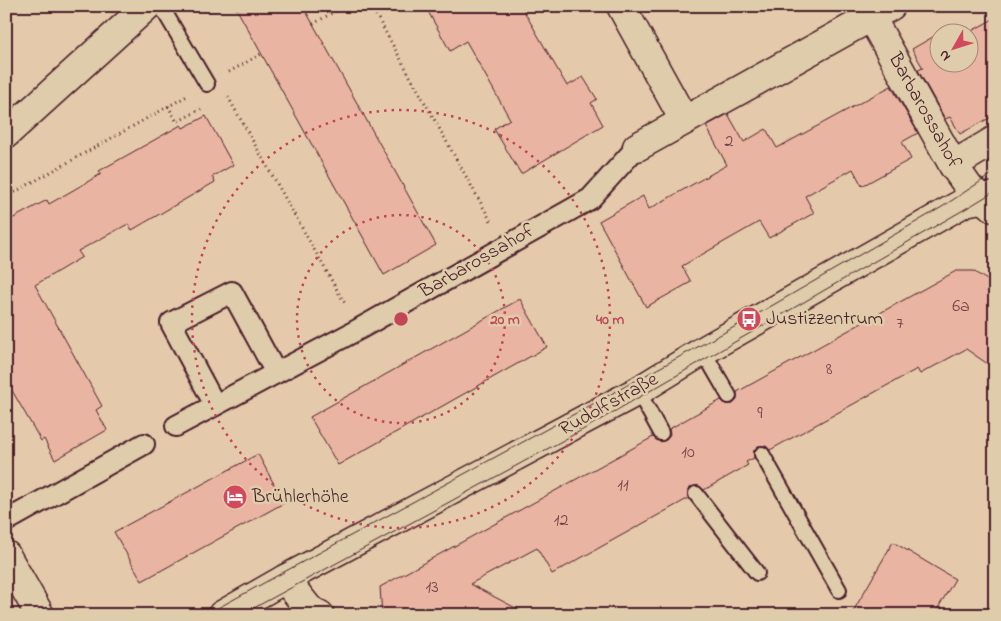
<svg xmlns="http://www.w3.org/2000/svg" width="1001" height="621" font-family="'Indie Flower',sans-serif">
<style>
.building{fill:#eab4a2;stroke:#4a1f2b}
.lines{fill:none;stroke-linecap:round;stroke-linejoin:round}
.service-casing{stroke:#4a1f2b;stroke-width:18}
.pedestrian-casing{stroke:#4a1f2b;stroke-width:24}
.minor-casing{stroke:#4a1f2b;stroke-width:31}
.path{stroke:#4a1f2b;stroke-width:3;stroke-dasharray:1 4;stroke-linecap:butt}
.service{stroke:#dfccaa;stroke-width:14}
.pedestrian{stroke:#dfccaa;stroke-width:20}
.minor{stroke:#dfccaa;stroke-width:28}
.tram{stroke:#4a1f2b;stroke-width:1}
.ring{fill:none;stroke:#c44556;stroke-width:2.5;stroke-dasharray:2.5 5}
.labels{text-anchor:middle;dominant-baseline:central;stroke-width:5;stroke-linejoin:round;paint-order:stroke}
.number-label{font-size:18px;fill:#724449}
.street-label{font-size:20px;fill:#4a1f2b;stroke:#dfccaa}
.poi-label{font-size:20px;fill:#4a1f2b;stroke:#dfccaa;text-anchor:start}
.centre{fill:#c44556;stroke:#dfccaa;stroke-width:2.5}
.ring-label{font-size:15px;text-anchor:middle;font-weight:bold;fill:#c44556;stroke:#dfccaa;stroke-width:5;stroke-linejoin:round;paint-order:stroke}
</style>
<rect width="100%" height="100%" fill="#e4caaa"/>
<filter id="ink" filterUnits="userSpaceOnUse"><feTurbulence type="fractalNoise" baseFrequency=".02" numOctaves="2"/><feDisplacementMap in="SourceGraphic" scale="10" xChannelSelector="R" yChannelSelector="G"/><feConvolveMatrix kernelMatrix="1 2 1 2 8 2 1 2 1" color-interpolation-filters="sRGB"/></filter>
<g filter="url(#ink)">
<g class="building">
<polygon points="235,6 303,6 436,245 384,275"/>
<polygon points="425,6 521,6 567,86 583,77 597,99 591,103 603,125 521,174 494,129 510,119 466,41 450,51"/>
<polygon points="995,18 995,115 960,134 950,117 945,119 918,70 923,68 912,49 938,34 938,62 968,62 968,33"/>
<polygon points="957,24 961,32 942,32"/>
<polygon points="891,86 918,133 902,142 911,159 862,186 853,169 805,196 814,213 769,238 759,222 682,266 691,282 646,307 599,221 643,196 649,209 727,165 706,126 728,114 744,142 766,129 777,148"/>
<polygon points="206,116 233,165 212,177 215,182 132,230 128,224 78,251 82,257 35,285 102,406 96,410 107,430 55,460 44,439 41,441 6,380 6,222 47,200 49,204 101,174 99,171 181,125 183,128"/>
<polygon points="956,271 973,271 995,285 995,369 966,349 920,374 917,369 770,450 766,446 758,446 754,450 754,458 746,462 748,465 704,490 699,486 691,487 688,491 689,498 552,574 537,548 470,584 529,615 382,615 380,587 653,437 660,442 666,440 670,434 669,429 721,400 725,404 733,404 737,400 737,392"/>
<polygon points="520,299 547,347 338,465 310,417"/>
<polygon points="258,454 284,503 142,581 114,532"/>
<polygon points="893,542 955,579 934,615 851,615"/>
</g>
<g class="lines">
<defs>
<g id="service">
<polyline points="161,6 207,84"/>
<polyline points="703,351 729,396"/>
<polyline points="638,391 661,433"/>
<polyline points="762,454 839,590"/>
<polyline points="696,494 757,573"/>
</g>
<g id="pedestrian">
<polyline points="215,405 171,323 232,292 276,373"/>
<polyline points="176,426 359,329 590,199 637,147"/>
<polyline points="6,521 144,444"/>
</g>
<g id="minor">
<polyline points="621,6 684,120"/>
<polyline points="871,17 953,165 970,189 994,208"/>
<polyline points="6,134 147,6"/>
<polyline points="637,147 891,6"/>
<polyline points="953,165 995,140"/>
<polyline points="6,555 40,615"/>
<polyline points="285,579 309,609 320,615"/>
<polyline points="222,615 285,579 638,391 703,351 965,202 995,196"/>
</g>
</defs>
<use href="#service" class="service-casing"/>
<use href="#pedestrian" class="pedestrian-casing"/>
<use href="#minor" class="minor-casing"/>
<g class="path">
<polyline points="371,6 492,223"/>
<polyline points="313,24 344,6"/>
<polyline points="229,72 261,54"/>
<polyline points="228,97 345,304"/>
<polyline points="168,106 177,122 201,109"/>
<polyline points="6,197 187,96"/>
</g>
<use href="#service" class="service"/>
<use href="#pedestrian" class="pedestrian"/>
<use href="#minor" class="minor"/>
<g class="tram">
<polyline points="205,615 749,319 942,207 995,172"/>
<polyline points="241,615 584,429 972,205 995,191"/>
</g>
</g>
</g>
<g class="ring">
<circle cx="401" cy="319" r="104"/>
<circle cx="401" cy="319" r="209"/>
</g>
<defs>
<symbol id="bus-disc" viewBox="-11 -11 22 22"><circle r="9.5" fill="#d1495b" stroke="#dfccaa"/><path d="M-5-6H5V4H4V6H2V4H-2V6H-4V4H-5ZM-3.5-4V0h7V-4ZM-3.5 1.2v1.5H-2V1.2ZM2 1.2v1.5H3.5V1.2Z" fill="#fff"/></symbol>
<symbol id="hotel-disc" viewBox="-11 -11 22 22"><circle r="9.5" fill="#d1495b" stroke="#dfccaa"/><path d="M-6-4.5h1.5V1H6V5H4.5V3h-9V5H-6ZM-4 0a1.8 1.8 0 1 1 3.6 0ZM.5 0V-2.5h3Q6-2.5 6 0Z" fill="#fff"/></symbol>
</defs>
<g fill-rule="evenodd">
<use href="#bus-disc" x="735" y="305" width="28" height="28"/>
<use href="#hotel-disc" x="221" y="483" width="28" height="28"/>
</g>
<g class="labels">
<g class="number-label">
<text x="729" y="142">2</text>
<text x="961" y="307">6a</text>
<text x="900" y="324">7</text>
<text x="829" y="370">8</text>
<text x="760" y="414">9</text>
<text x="688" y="453">10</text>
<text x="623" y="486">11</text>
<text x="561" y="521">12</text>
<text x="432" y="588">13</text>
</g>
<g class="street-label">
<text transform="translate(924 111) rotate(61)">Barbarossahof</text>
<text transform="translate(477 262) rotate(-30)">Barbarossahof</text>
<text transform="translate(609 405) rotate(-29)">Rudolfstraße</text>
</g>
<g class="poi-label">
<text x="766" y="319">Justizzentrum</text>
<text x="252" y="497">Brühlerhöhe</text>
</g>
</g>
<circle cx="401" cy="319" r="8" class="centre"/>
<g class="ring-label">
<text x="505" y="324">20 m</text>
<text x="610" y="324">40 m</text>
</g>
<rect width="1001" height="621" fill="none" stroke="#dfccaa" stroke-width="25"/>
<rect x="12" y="12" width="976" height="596" fill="none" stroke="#4a1f2b" stroke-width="2" filter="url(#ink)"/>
<g transform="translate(954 48) rotate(231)"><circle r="24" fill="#dfccaa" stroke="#a38777"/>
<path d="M0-4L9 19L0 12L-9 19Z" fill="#d1495b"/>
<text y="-8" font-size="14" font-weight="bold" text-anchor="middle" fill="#4a1f2b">N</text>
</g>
</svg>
